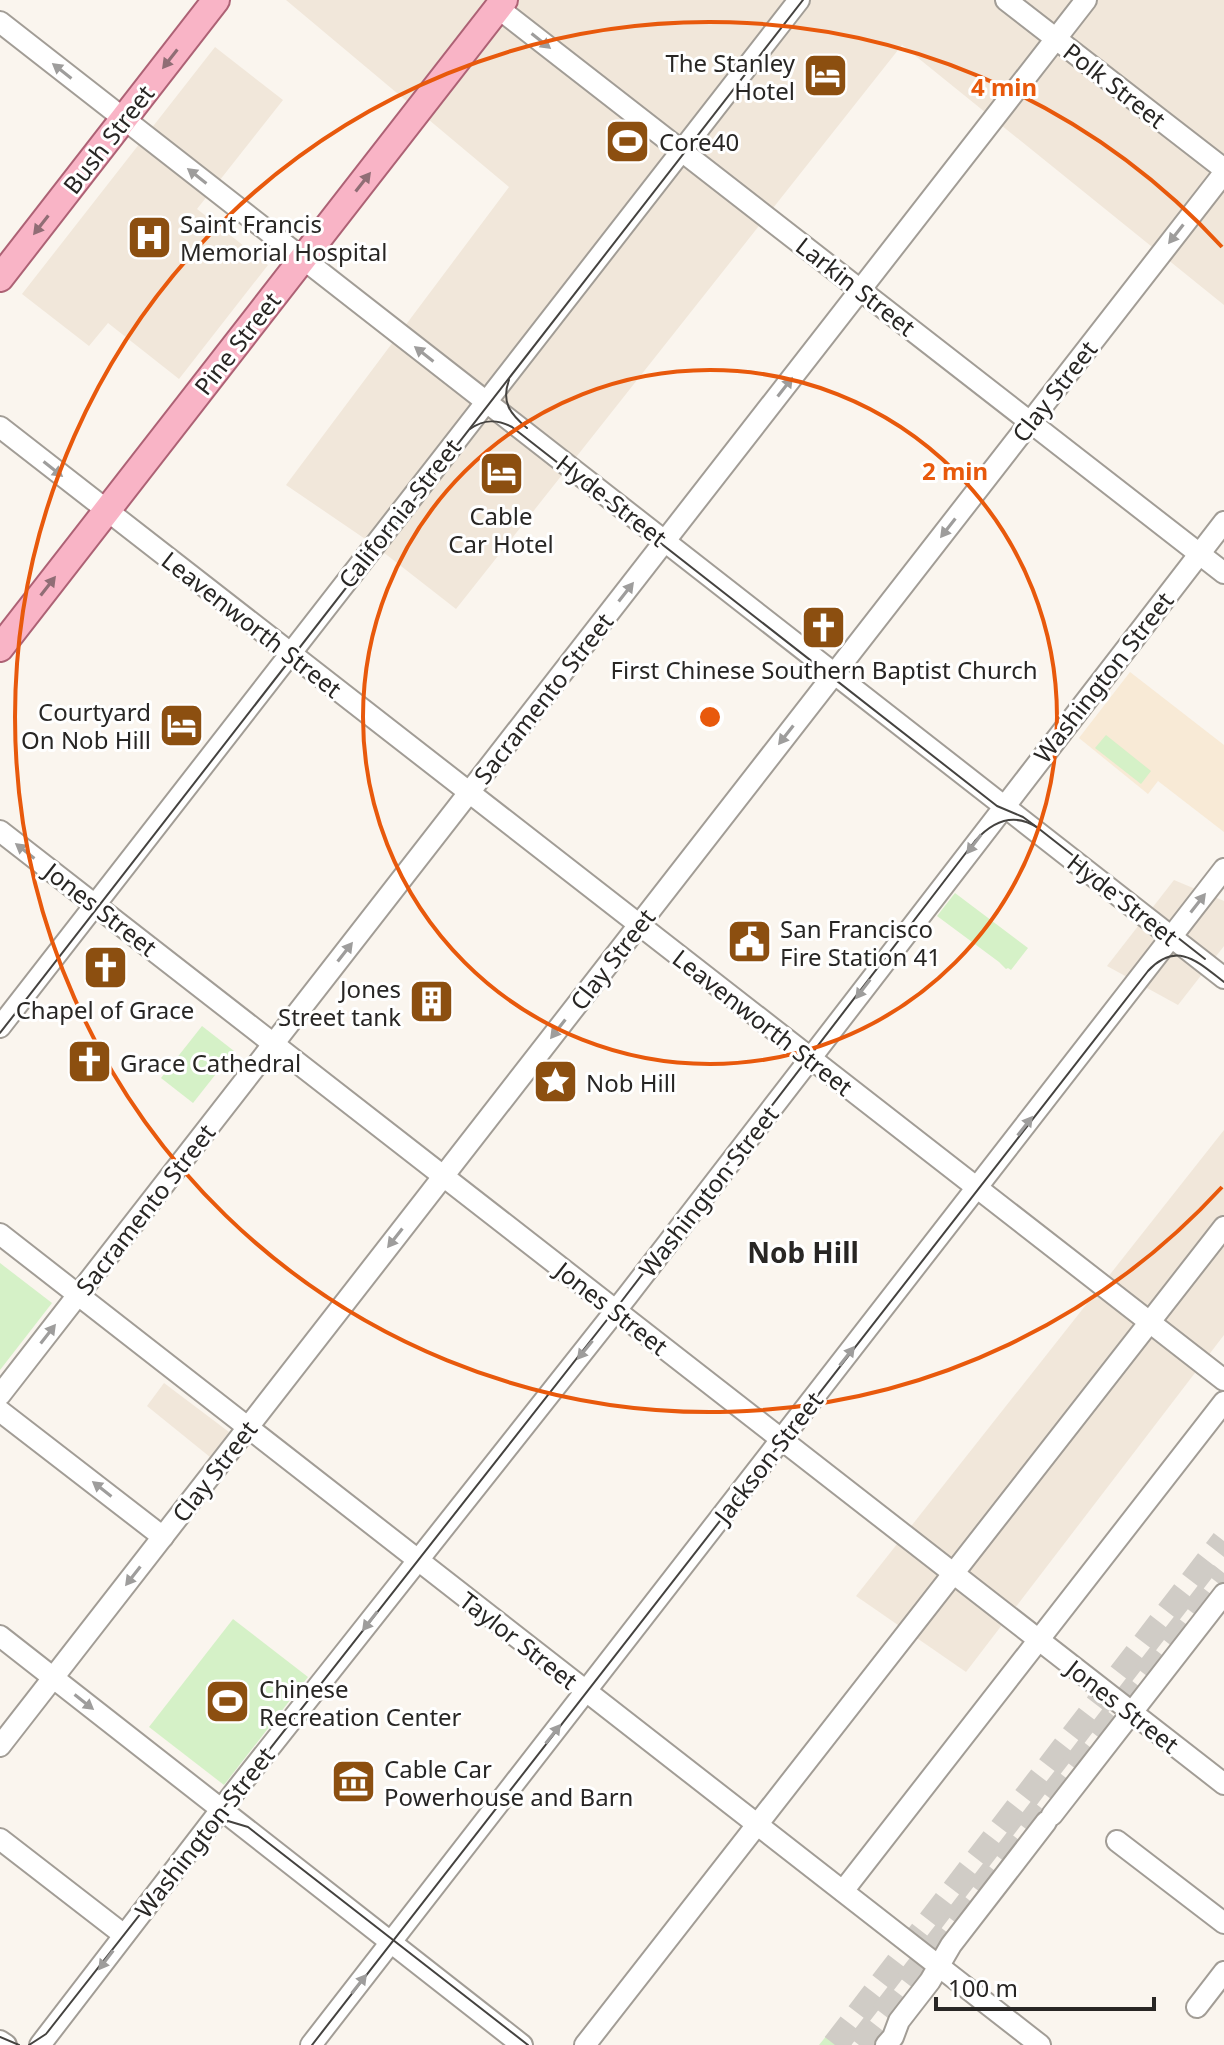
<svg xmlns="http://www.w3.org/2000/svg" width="1224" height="2045" font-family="'Noto Sans',sans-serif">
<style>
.built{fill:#f1e7da}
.education{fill:#f8ead6}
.green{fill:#d5f1c7}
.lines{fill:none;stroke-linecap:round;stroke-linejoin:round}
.major-tunnel{stroke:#d0ccc6;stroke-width:26;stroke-dasharray:26 13;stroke-linecap:butt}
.minor-casing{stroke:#a29d96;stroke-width:24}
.major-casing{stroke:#ad6275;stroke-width:30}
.minor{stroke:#fff;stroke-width:20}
.major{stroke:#f9b4c6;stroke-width:26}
.tram{stroke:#454340;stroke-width:2}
.oneway{fill:#9e9d9c}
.oneway2{fill:#906d75}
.ring{fill:none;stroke:#e8590c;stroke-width:4}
.labels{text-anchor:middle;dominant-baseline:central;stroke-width:6;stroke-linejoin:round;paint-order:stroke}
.poi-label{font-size:24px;fill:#282624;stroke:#fff;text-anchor:start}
.street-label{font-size:24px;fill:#282624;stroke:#fff}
.quarter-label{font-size:28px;font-weight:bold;fill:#282624;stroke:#fff}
.centre{fill:#e8590c;stroke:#fff;stroke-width:4}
.ring-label{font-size:24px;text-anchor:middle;font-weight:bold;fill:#e8590c;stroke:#fff;stroke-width:6;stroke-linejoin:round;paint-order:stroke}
</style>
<rect width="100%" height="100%" fill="#faf5ee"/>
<g class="built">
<polygon points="286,0 1224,0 1224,305 902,45 456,609 374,545 286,485 509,187"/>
<polygon points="215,47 283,100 197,209 268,265 179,379 108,323 89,346 22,294"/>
<polygon points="1174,880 1224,901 1224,946 1178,1005 1107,966"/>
<polygon points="1224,1130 1224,1335 966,1672 856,1596"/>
<polygon points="164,1383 229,1432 210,1457 147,1406"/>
</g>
<polygon class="education" points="1130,672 1224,745 1224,832 1158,781 1148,794 1079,738"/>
<g class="green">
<polygon points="1106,735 1151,771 1141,784 1095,748"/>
<polygon points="955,893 1028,948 1011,970 1008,968 1006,969 999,962 937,916"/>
<polygon points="202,1026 234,1051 193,1103 161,1078"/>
<polygon points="0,1263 52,1303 0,1370"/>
<polygon points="233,1619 308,1677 224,1785 149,1727"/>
<polygon points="832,2029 852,2045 819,2045"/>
</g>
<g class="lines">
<g class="major-tunnel">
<polyline points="835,2045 1224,1541"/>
<polyline points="859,2045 1224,1573"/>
</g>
<defs>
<g id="minor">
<polyline points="1006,0 1224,169"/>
<polyline points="498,8 1224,573"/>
<polyline points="0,22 1224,978"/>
<polyline points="0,427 1224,1380"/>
<polyline points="0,831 1224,1784"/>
<polyline points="0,1027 799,0"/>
<polyline points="0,1234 1040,2045"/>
<polyline points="0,1395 1086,0"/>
<polyline points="0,1411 163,1537"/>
<polyline points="0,1636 522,2045"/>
<polyline points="0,1746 1224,173"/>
<polyline points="1052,1815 1224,1594"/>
<polyline points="0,1839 124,1935"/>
<polyline points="1117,1841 1224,1923"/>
<polyline points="843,1891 1224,1402"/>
<polyline points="1197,2007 1224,1972"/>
<polyline points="0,2041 6,2045"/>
<polyline points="40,2045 233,1794 628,1295 1224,522"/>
<polyline points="311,2045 1224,869"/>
<polyline points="585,2045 1224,1227"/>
<polyline points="886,2045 893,2037 899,2021 930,1981 951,1945 1046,1822"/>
</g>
<g id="major">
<polyline points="0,278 216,0"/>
<polyline points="0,648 504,0"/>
</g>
</defs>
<use href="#minor" class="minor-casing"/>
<use href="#major" class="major-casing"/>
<use href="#minor" class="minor"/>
<use href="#major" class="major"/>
<g class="tram">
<path d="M509 380C501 402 510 414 527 428"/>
<path d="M470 429C484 419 497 419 512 427L997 806 1023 817 1038 828 1205 959"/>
<polyline points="0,1033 803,0"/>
<polyline points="206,1831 228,1821 248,1827 528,2045"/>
<polyline points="0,2037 19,2045"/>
<path d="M29 2045 46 2034 621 1302 975 841C993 821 1014 812 1038 828"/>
<path d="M312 2045 1148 971C1177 940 1198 962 1224 982"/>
</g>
</g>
<defs><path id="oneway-solid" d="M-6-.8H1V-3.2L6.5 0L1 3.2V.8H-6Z" transform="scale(2)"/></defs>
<g class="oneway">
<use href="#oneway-solid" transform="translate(541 41) rotate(38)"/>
<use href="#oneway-solid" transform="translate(62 71) rotate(-142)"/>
<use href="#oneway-solid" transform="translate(197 176) rotate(-142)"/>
<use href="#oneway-solid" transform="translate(1176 234) rotate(128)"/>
<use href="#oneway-solid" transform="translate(424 354) rotate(-142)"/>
<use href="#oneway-solid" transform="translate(785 387) rotate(-52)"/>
<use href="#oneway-solid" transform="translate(53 469) rotate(38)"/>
<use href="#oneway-solid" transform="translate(948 528) rotate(128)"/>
<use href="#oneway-solid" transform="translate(626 592) rotate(-52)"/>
<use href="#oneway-solid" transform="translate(786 735) rotate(128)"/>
<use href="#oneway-solid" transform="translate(974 844) rotate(127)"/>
<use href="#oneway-solid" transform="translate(25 851) rotate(-142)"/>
<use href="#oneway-solid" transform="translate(1198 903) rotate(-52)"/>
<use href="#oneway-solid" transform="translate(345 952) rotate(-52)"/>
<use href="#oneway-solid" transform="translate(863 989) rotate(127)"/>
<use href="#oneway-solid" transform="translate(558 1029) rotate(128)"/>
<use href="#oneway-solid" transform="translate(1025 1126) rotate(-52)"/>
<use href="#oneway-solid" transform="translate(395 1238) rotate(128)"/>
<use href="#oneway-solid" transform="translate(48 1334) rotate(-52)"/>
<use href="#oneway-solid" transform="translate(585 1350) rotate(129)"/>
<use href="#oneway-solid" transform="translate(847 1356) rotate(-52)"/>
<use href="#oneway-solid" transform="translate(102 1489) rotate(-142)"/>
<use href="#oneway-solid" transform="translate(133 1576) rotate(128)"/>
<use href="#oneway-solid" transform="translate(370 1621) rotate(128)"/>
<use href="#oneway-solid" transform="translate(84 1702) rotate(38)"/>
<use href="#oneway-solid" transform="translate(553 1734) rotate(-52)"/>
<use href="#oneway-solid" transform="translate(106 1960) rotate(127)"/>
<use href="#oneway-solid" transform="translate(359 1984) rotate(-52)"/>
</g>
<g class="oneway2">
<use href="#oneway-solid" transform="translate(170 59) rotate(128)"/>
<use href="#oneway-solid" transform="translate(363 182) rotate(-52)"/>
<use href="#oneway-solid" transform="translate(41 225) rotate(128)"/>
<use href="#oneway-solid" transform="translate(48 586) rotate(-52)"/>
</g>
<g class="ring">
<circle cx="710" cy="717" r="347"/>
<path d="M1222 1187A695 695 0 1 1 1222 247"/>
</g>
<defs>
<symbol id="hotel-square" viewBox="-11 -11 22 22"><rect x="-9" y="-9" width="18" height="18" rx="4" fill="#8c4f10" stroke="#fff"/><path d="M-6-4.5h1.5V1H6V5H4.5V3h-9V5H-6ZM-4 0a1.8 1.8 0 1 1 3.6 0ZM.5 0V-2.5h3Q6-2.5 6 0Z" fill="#fff"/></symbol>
<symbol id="stadium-square" viewBox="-11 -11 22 22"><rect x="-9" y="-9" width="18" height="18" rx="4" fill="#8c4f10" stroke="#fff"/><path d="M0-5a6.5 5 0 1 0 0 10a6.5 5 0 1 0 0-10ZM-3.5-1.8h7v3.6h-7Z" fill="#fff"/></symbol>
<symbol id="hospital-square" viewBox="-11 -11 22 22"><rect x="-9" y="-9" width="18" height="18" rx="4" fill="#8c4f10" stroke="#fff"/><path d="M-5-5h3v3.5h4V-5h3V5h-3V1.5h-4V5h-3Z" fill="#fff"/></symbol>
<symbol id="church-square" viewBox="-11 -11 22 22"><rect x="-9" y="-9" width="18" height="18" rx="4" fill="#8c4f10" stroke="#fff"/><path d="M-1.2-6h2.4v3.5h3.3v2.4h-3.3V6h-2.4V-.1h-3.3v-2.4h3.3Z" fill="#fff"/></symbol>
<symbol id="civic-square" viewBox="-11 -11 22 22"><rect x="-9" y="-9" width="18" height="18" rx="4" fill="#8c4f10" stroke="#fff"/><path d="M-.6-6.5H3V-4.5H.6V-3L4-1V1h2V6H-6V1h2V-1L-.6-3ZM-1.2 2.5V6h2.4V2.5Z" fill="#fff"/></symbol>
<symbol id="building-square" viewBox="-11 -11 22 22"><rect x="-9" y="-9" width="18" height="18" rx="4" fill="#8c4f10" stroke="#fff"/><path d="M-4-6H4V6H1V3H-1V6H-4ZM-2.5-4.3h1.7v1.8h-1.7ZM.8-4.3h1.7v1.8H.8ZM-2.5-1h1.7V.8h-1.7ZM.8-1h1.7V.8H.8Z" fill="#fff"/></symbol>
<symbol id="sight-square" viewBox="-11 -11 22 22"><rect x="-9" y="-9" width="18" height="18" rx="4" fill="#8c4f10" stroke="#fff"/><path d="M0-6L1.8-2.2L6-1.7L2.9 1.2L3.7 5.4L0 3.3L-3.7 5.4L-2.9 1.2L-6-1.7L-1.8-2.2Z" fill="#fff"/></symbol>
<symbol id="museum-square" viewBox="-11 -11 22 22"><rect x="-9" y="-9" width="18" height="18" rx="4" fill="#8c4f10" stroke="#fff"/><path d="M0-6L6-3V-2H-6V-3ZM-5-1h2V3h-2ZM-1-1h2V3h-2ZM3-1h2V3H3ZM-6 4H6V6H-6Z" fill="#fff"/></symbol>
</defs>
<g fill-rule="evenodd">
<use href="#hotel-square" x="800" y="50" width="51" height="51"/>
<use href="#stadium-square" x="602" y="116" width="51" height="51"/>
<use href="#hospital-square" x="124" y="212" width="51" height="51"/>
<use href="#hotel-square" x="476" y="448" width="51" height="51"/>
<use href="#church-square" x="798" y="602" width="51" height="51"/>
<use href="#hotel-square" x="156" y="700" width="51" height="51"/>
<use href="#civic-square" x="724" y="916" width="51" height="51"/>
<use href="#church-square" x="80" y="942" width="51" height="51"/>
<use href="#building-square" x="406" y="976" width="51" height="51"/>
<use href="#church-square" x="64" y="1036" width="51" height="51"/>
<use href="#sight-square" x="530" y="1056" width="51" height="51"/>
<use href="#stadium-square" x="202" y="1676" width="51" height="51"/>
<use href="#museum-square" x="328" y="1756" width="51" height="51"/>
</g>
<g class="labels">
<g class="poi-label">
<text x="795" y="62" text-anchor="end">The Stanley<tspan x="795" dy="28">Hotel</tspan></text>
<text x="659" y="141">Core40</text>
<text x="180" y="223">Saint Francis<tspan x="180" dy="28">Memorial Hospital</tspan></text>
<text x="501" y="515" text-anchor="middle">Cable<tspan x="501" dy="28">Car Hotel</tspan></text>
<text x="824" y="669" text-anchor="middle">First Chinese Southern Baptist Church</text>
<text x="151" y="711" text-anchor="end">Courtyard<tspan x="151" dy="28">On Nob Hill</tspan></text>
<text x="780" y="928">San Francisco<tspan x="780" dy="28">Fire Station 41</tspan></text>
<text x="401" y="988" text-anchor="end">Jones<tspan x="401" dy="28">Street tank</tspan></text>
<text x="105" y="1009" text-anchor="middle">Chapel of Grace</text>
<text x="120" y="1062">Grace Cathedral</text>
<text x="586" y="1082">Nob Hill</text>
<text x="259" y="1688">Chinese<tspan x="259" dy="28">Recreation Center</tspan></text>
<text x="384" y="1768">Cable Car<tspan x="384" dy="28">Powerhouse and Barn</tspan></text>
</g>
<g class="street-label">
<text transform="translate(1115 85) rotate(38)">Polk Street</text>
<text transform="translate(108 139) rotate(-52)">Bush Street</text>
<text transform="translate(856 286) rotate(38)">Larkin Street</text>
<text transform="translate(237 343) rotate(-52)">Pine Street</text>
<text transform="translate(1054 391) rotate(-52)">Clay Street</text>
<text transform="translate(612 500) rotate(38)">Hyde Street</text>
<text transform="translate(399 513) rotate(-52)">California Street</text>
<text transform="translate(252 624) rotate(38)">Leavenworth Street</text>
<text transform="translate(1103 677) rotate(-52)">Washington Street</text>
<text transform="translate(543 698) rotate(-52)">Sacramento Street</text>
<text transform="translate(1123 899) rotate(38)">Hyde Street</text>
<text transform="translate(101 909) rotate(38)">Jones Street</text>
<text transform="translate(612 959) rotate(-52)">Clay Street</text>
<text transform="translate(763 1022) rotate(38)">Leavenworth Street</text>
<text transform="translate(708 1191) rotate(-52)">Washington Street</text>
<text transform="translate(145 1209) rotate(-52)">Sacramento Street</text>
<text transform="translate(612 1308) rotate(38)">Jones Street</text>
<text transform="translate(768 1457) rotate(-52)">Jackson Street</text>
<text transform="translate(214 1471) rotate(-52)">Clay Street</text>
<text transform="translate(519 1640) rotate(38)">Taylor Street</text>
<text transform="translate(1123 1706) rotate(38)">Jones Street</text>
<text transform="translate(204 1832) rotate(-52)">Washington Street</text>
</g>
<g class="quarter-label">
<text x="803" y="1252">Nob Hill</text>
</g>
</g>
<circle cx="710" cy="717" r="12" class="centre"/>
<g class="ring-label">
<text x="1004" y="96">4 min</text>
<text x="955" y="480">2 min</text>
</g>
<path d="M936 1997v12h218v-12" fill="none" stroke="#282624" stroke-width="4"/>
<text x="948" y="1997" font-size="24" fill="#282624" stroke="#ffffff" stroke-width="6" paint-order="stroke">100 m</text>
</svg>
